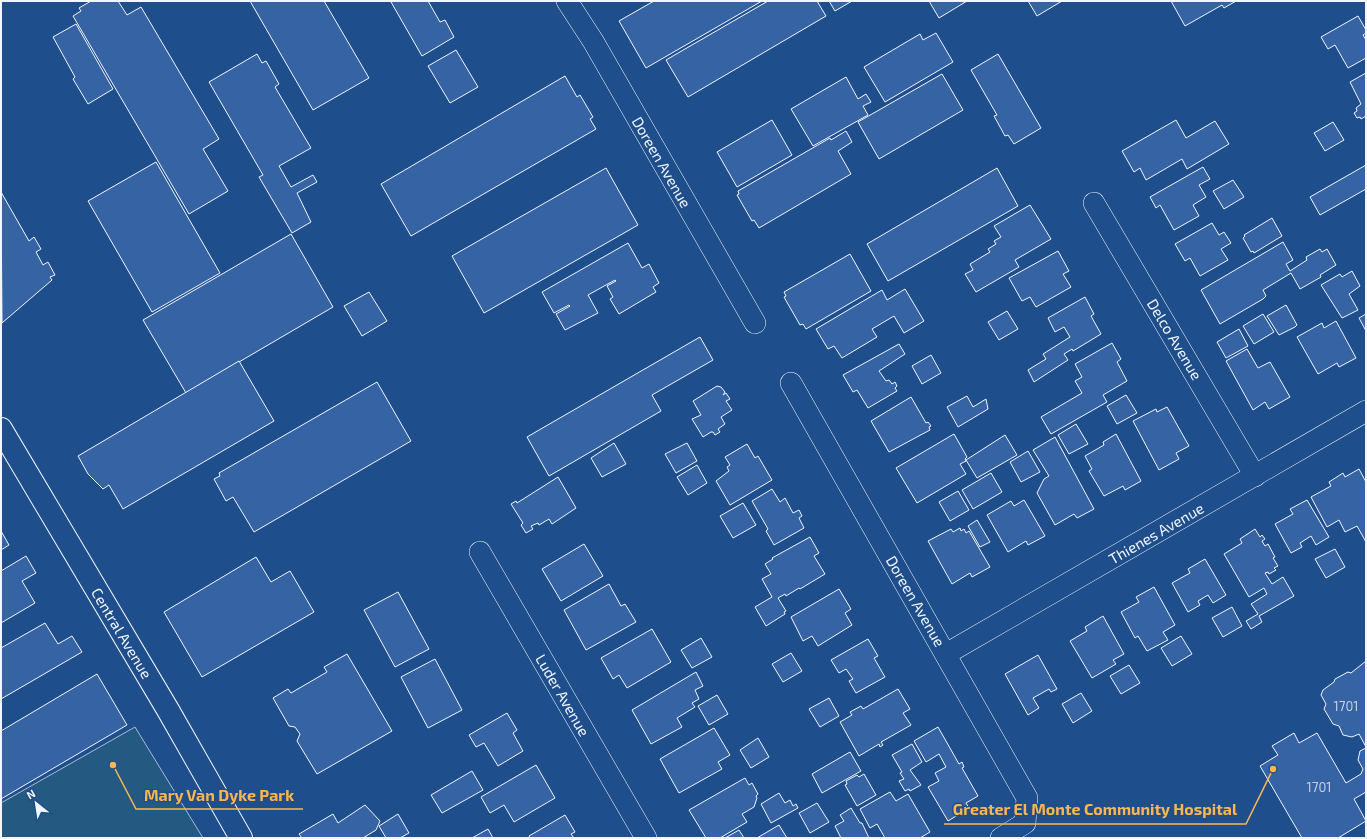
<svg xmlns="http://www.w3.org/2000/svg" width="1367" height="839" font-family="'Exo 2',sans-serif">
<style>
.green{fill:#245a82;stroke:#a8bbd7}
.building{fill:#3563a3;stroke:#f2f6ff}
.lines{fill:none;stroke-linecap:round;stroke-linejoin:round}
.minor-casing{stroke:#f2f6ff;stroke-width:22}
.tertiary-casing{stroke:#f2f6ff;stroke-width:24}
.minor{stroke:#1f4e8c;stroke-width:21}
.tertiary{stroke:#1f4e8c;stroke-width:22}
.labels{text-anchor:middle;dominant-baseline:central;stroke-width:3;stroke-linejoin:round;paint-order:stroke}
.number-label{font-size:13px;fill:#c3d1e8}
.street-label{font-size:15px;fill:#f2f6ff;stroke:#1f4e8c}
.leader{fill:none;stroke:#ffb74d;stroke-width:1.5}
.callout-dot{fill:#ffb74d;stroke:#1f4e8c;stroke-width:1.5}
.callout-label{font-size:16px;text-anchor:middle;font-weight:bold;fill:#ffb74d;stroke:#1f4e8c;stroke-width:3;stroke-linejoin:round;paint-order:stroke}
</style>
<rect width="100%" height="100%" fill="#1f4e8c"/>
<polygon class="green" points="135,727 203,838 1,838 1,803"/>
<g class="building">
<polygon points="91,1 118,1 127,15 141,7 219,139 203,149 228,191 189,214 73,16 81,11 79,8"/>
<polygon points="250,1 324,1 369,78 313,110"/>
<polygon points="392,1 428,1 440,22 445,20 454,37 422,56 391,2"/>
<polygon points="654,1 762,1 646,68 619,21"/>
<polygon points="768,1 817,1 826,16 688,97 666,60"/>
<polygon points="829,1 852,1 835,11"/>
<polygon points="929,1 967,1 939,18"/>
<polygon points="1028,1 1062,1 1037,16"/>
<polygon points="1171,1 1236,1 1224,8 1222,5 1185,26"/>
<polygon points="1358,16 1366,30 1366,33 1363,35 1366,40 1366,58 1348,68 1335,45 1328,49 1321,37"/>
<polygon points="76,24 113,89 88,104 73,79 75,77 53,37"/>
<polygon points="936,33 953,62 885,102 864,67 920,34 923,40"/>
<polygon points="456,50 478,87 450,103 428,66"/>
<polygon points="257,54 262,63 266,61 279,84 275,87 311,148 279,166 291,187 313,175 317,182 297,193 311,222 292,233 259,177 263,175 209,82"/>
<polygon points="998,54 1041,128 1014,144 1008,135 1005,136 994,116 997,115 971,70"/>
<polygon points="1366,73 1366,116 1361,119 1360,117 1357,118 1354,113 1357,111 1356,108 1361,104 1350,82"/>
<polygon points="942,74 963,110 879,159 858,122"/>
<polygon points="565,76 577,97 580,95 593,117 590,119 596,129 411,236 381,184"/>
<polygon points="846,77 858,99 866,94 871,102 863,106 868,115 813,146 791,109"/>
<polygon points="772,120 792,155 737,187 717,152"/>
<polygon points="1176,120 1186,138 1215,121 1229,144 1187,169 1182,159 1146,180 1140,168 1134,172 1122,151"/>
<polygon points="1333,122 1344,140 1325,151 1314,133"/>
<polygon points="846,131 852,142 838,151 851,174 759,228 754,220 752,221 737,195 739,194 738,191 830,138 831,140"/>
<polygon points="156,162 220,273 152,312 88,201"/>
<polygon points="1366,165 1366,189 1320,215 1310,197"/>
<polygon points="1203,167 1210,179 1199,185 1206,197 1193,205 1199,216 1174,230 1160,205 1156,208 1150,197"/>
<polygon points="606,168 638,225 484,313 452,256"/>
<polygon points="997,168 1018,206 888,281 867,244"/>
<polygon points="1233,180 1244,197 1224,209 1213,191"/>
<polygon points="1,192 29,241 34,237 41,249 36,252 43,265 48,262 55,275 50,277 52,280 2,323"/>
<polygon points="1030,205 1051,239 1015,260 1019,267 976,292 965,274 973,270 970,264 990,252 988,249 996,244 994,241 1001,237 994,226"/>
<polygon points="1272,218 1282,236 1254,253 1253,251 1251,252 1243,238 1245,236 1244,235"/>
<polygon points="1212,223 1219,235 1224,232 1231,243 1221,249 1228,260 1200,276 1190,258 1185,261 1175,244"/>
<polygon points="291,234 333,307 186,393 143,320"/>
<polygon points="1283,242 1293,260 1286,264 1290,271 1307,260 1306,257 1320,249 1322,252 1327,249 1336,265 1320,275 1321,277 1300,289 1291,273 1263,290 1266,296 1263,299 1220,324 1201,290"/>
<polygon points="628,243 642,268 649,264 659,283 653,287 656,292 619,314 610,299 613,297 607,286 616,281 615,280 588,295 598,313 565,330 556,314 570,306 569,305 554,313 542,292"/>
<polygon points="1058,251 1069,271 1063,274 1071,287 1036,307 1030,297 1022,301 1009,278"/>
<polygon points="850,254 871,291 806,329 803,324 800,325 784,297 786,296 784,292"/>
<polygon points="1352,271 1360,286 1349,294 1358,310 1342,318 1321,285 1340,274 1342,277"/>
<polygon points="905,289 924,321 904,333 894,316 872,329 877,337 842,358 834,346 828,349 816,329 882,290 887,300"/>
<polygon points="369,292 387,321 362,336 344,306"/>
<polygon points="1085,297 1094,314 1091,316 1101,334 1073,351 1072,349 1064,354 1068,360 1034,382 1028,370 1046,359 1043,354 1070,337 1064,327 1055,332 1048,318"/>
<polygon points="1286,305 1297,325 1295,327 1279,335 1267,316"/>
<polygon points="1007,311 1018,329 999,340 988,322"/>
<polygon points="1263,314 1274,332 1254,344 1243,326"/>
<polygon points="1366,314 1366,331 1359,318"/>
<polygon points="1336,321 1356,358 1339,367 1337,363 1318,374 1297,337 1322,323 1324,328"/>
<polygon points="1239,329 1248,346 1226,358 1217,342"/>
<polygon points="700,337 713,360 652,395 661,411 549,476 527,437"/>
<polygon points="1112,343 1121,359 1117,362 1127,381 1103,395 1107,402 1051,434 1041,417 1082,393 1075,381 1082,377 1075,364"/>
<polygon points="899,344 905,354 879,371 886,381 889,380 892,384 895,382 897,386 895,388 897,391 868,408 857,390 853,392 843,375"/>
<polygon points="1247,349 1258,368 1270,362 1290,397 1269,409 1265,402 1253,410 1226,361"/>
<polygon points="931,355 941,373 922,384 912,366"/>
<polygon points="239,361 274,421 123,509 109,485 103,489 88,474 78,456"/>
<polygon points="377,382 411,441 254,532 233,497 226,501 214,479 220,476 219,473"/>
<polygon points="717,386 721,387 725,392 723,395 726,393 730,399 726,401 732,410 721,417 725,424 718,429 720,432 715,435 713,432 711,432 703,437 692,419 701,415 693,401"/>
<polygon points="1126,395 1137,413 1117,424 1107,406"/>
<polygon points="967,396 973,407 986,399 988,409 958,427 947,407"/>
<polygon points="911,397 926,423 928,422 931,426 929,427 930,430 889,452 871,421"/>
<polygon points="1167,407 1189,446 1176,453 1179,459 1159,470 1133,421 1156,409 1157,412"/>
<polygon points="1076,424 1088,444 1069,454 1058,435"/>
<polygon points="954,434 967,457 965,459 966,461 960,464 966,474 917,503 896,468"/>
<polygon points="1116,434 1141,481 1125,490 1123,486 1104,496 1089,471 1092,469 1085,456 1104,445 1103,442"/>
<polygon points="1005,435 1017,455 977,478 966,460"/>
<polygon points="1055,437 1094,509 1077,518 1074,514 1055,525 1037,493 1044,479 1049,476 1033,450"/>
<polygon points="614,443 626,464 602,477 591,458"/>
<polygon points="687,443 697,461 676,473 665,454"/>
<polygon points="747,444 755,458 758,456 772,480 730,505 716,481 729,471 727,467 730,465 725,457"/>
<polygon points="1028,451 1040,472 1021,482 1010,462"/>
<polygon points="697,465 707,483 688,495 677,477"/>
<polygon points="1359,469 1366,482 1366,542 1357,526 1345,532 1339,520 1327,527 1311,497 1331,486 1329,482 1343,473 1345,477"/>
<polygon points="991,473 1002,492 973,509 962,490"/>
<polygon points="558,477 576,508 552,524 549,519 539,525 538,523 531,526 533,529 526,533 521,525 523,523 511,504 516,501 517,503"/>
<polygon points="772,489 780,502 785,498 793,513 799,510 802,516 799,518 804,528 774,545 766,531 768,529 752,501"/>
<polygon points="958,491 969,510 950,521 939,502"/>
<polygon points="1024,500 1045,536 1028,545 1026,541 1008,552 987,515 1011,501 1014,506"/>
<polygon points="1307,500 1329,537 1316,545 1311,536 1300,543 1302,547 1291,553 1275,524 1293,514 1290,509"/>
<polygon points="743,503 756,525 733,538 720,516"/>
<polygon points="977,520 990,542 980,547 968,526"/>
<polygon points="960,528 961,531 964,529 966,533 969,531 990,567 972,577 970,573 952,584 928,541 951,529 953,532"/>
<polygon points="1255,529 1260,537 1262,535 1265,539 1262,541 1265,546 1268,544 1275,557 1273,558 1278,566 1274,568 1276,570 1269,574 1268,572 1265,573 1272,584 1283,577 1294,596 1259,616 1262,622 1251,629 1246,621 1258,614 1251,604 1267,594 1264,588 1249,597 1224,554 1242,543 1240,539"/>
<polygon points="1,531 9,545 1,550"/>
<polygon points="810,537 819,553 814,556 825,574 800,589 799,588 786,596 785,594 778,598 786,611 784,612 785,614 766,626 755,607 772,597 762,579 771,574 765,564 773,559 772,558"/>
<polygon points="584,544 603,576 561,601 542,569"/>
<polygon points="1335,549 1345,567 1326,578 1315,559"/>
<polygon points="26,556 36,573 22,581 35,603 1,623 1,571"/>
<polygon points="256,557 271,582 290,571 314,612 202,677 164,612"/>
<polygon points="1205,559 1226,595 1213,603 1208,595 1198,601 1200,605 1188,612 1172,583 1190,573 1188,569"/>
<polygon points="609,584 621,606 625,604 636,622 586,650 564,610"/>
<polygon points="1154,587 1175,625 1163,632 1168,640 1147,651 1138,636 1135,638 1121,612 1139,602 1136,597"/>
<polygon points="839,589 851,609 845,613 852,625 818,646 812,636 803,641 791,617"/>
<polygon points="398,592 429,649 395,667 364,610"/>
<polygon points="1232,607 1242,626 1223,637 1212,618"/>
<polygon points="1103,616 1124,654 1113,660 1116,664 1092,678 1070,641 1087,631 1085,627"/>
<polygon points="45,623 58,644 72,636 82,652 1,699 1,648"/>
<polygon points="652,629 671,662 627,688 619,675 613,679 601,658"/>
<polygon points="1181,636 1192,654 1172,666 1161,648"/>
<polygon points="701,638 712,657 692,668 681,650"/>
<polygon points="868,639 878,656 874,658 885,677 856,693 849,681 853,679 846,669 839,673 831,660"/>
<polygon points="791,653 802,671 783,682 772,664"/>
<polygon points="347,654 392,731 317,774 297,741 300,734 295,727 289,726 273,698 288,689 291,693 327,672 324,667"/>
<polygon points="1038,655 1057,689 1051,692 1049,689 1033,698 1039,708 1028,715 1005,674"/>
<polygon points="435,659 462,710 428,728 401,677"/>
<polygon points="1366,661 1366,747 1359,734 1352,737 1343,735 1339,726 1333,724 1324,709 1326,704 1321,695 1323,690 1334,682 1335,679 1348,672 1351,673"/>
<polygon points="1129,665 1140,683 1121,694 1110,676"/>
<polygon points="696,672 703,686 695,690 699,699 692,703 695,707 677,718 682,727 651,744 632,710"/>
<polygon points="97,674 127,725 1,799 1,731"/>
<polygon points="898,689 910,709 903,713 911,725 881,742 883,745 880,747 879,744 859,756 840,722 852,715 850,712 861,706 863,709"/>
<polygon points="1081,693 1092,711 1073,723 1062,704"/>
<polygon points="717,695 728,714 709,725 698,706"/>
<polygon points="829,698 839,716 820,727 809,709"/>
<polygon points="507,713 517,730 513,733 523,751 498,766 484,743 476,747 469,735"/>
<polygon points="938,727 959,764 962,762 964,767 962,768 978,796 966,803 969,808 948,821 928,787 939,781 935,773 946,767 939,754 926,762 914,741"/>
<polygon points="714,728 730,755 718,762 722,769 679,793 660,759"/>
<polygon points="1294,733 1299,743 1317,733 1346,783 1361,774 1363,769 1358,760 1360,751 1366,748 1366,792 1354,799 1366,821 1338,838 1302,838 1260,766 1278,755 1272,746"/>
<polygon points="758,738 769,757 751,768 740,750"/>
<polygon points="912,744 922,762 910,770 921,785 910,791 909,789 905,791 899,781 904,779 900,773 902,772 892,755"/>
<polygon points="850,752 861,771 822,793 812,774"/>
<polygon points="536,765 555,798 514,822 504,805 490,813 481,797"/>
<polygon points="472,771 483,790 442,813 431,795"/>
<polygon points="864,774 876,795 857,806 845,785 847,784 846,781 857,775 859,777"/>
<polygon points="745,778 749,785 752,783 758,794 756,796 757,798 754,807 742,814 747,822 720,838 706,838 689,810"/>
<polygon points="890,792 896,801 908,794 930,832 920,838 885,838 877,824 870,828 860,809"/>
<polygon points="779,793 785,803 790,800 793,806 796,804 798,808 771,823 761,804"/>
<polygon points="817,803 829,822 810,833 799,813"/>
<polygon points="365,805 380,821 376,830 363,838 302,838 299,834 333,814 338,823"/>
<polygon points="851,808 860,823 862,823 869,838 841,838 835,826 844,821 840,815"/>
<polygon points="398,814 409,833 400,838 386,838 379,826"/>
<polygon points="565,815 575,832 571,834 574,838 530,838 529,836"/>
<polygon points="779,825 787,838 757,838"/>
<polygon points="488,829 493,838 472,838"/>
<polygon points="739,830 744,838 725,838"/>
</g>
<g class="lines">
<defs>
<g id="minor">
<polyline points="567,1 593,41 755,323"/>
<polyline points="1094,203 1255,476"/>
<polyline points="791,383 1027,798 1025,823 1001,838"/>
<polyline points="480,552 646,838"/>
<polyline points="946,654 1366,411"/>
</g>
<polyline id="tertiary" points="1,429 168,710 241,838"/>
</defs>
<use href="#minor" class="minor-casing"/>
<use href="#tertiary" class="tertiary-casing"/>
<use href="#minor" class="minor"/>
<use href="#tertiary" class="tertiary"/>
</g>
<g class="labels">
<g class="number-label">
<text x="1346" y="706">1701</text>
<text x="1319" y="787">1701</text>
</g>
<g class="street-label">
<text transform="translate(662 162) rotate(60)">Doreen Avenue</text>
<text transform="translate(1175 339) rotate(59)">Delco Avenue</text>
<text transform="translate(1156 533) rotate(-30)">Thienes Avenue</text>
<text transform="translate(916 601) rotate(60)">Doreen Avenue</text>
<text transform="translate(122 633) rotate(59)">Central Avenue</text>
<text transform="translate(563 695) rotate(60)">Luder Avenue</text>
</g>
</g>
<path class="leader" d="M113 765L136 809H303M1273 769L1246 824H944"/>
<g class="callout-dot">
<circle cx="113" cy="765" r="4"/>
<circle cx="1273" cy="769" r="4"/>
</g>
<g class="callout-label">
<text x="219" y="801">Mary Van Dyke Park</text>
<text x="1095" y="815">Greater El Monte Community Hospital</text>
</g>
<rect width="1367" height="839" fill="none" stroke="#f2f6ff" stroke-width="4"/>
<g transform="translate(36 803) rotate(330)" stroke="#1f4e8c" stroke-width="3" paint-order="stroke">
<path d="M0-3L7 15L0 10L-7 15Z" fill="#f2f6ff"/>
<text y="-6" font-size="11" font-weight="bold" text-anchor="middle" fill="#f2f6ff">N</text>
</g>
</svg>
